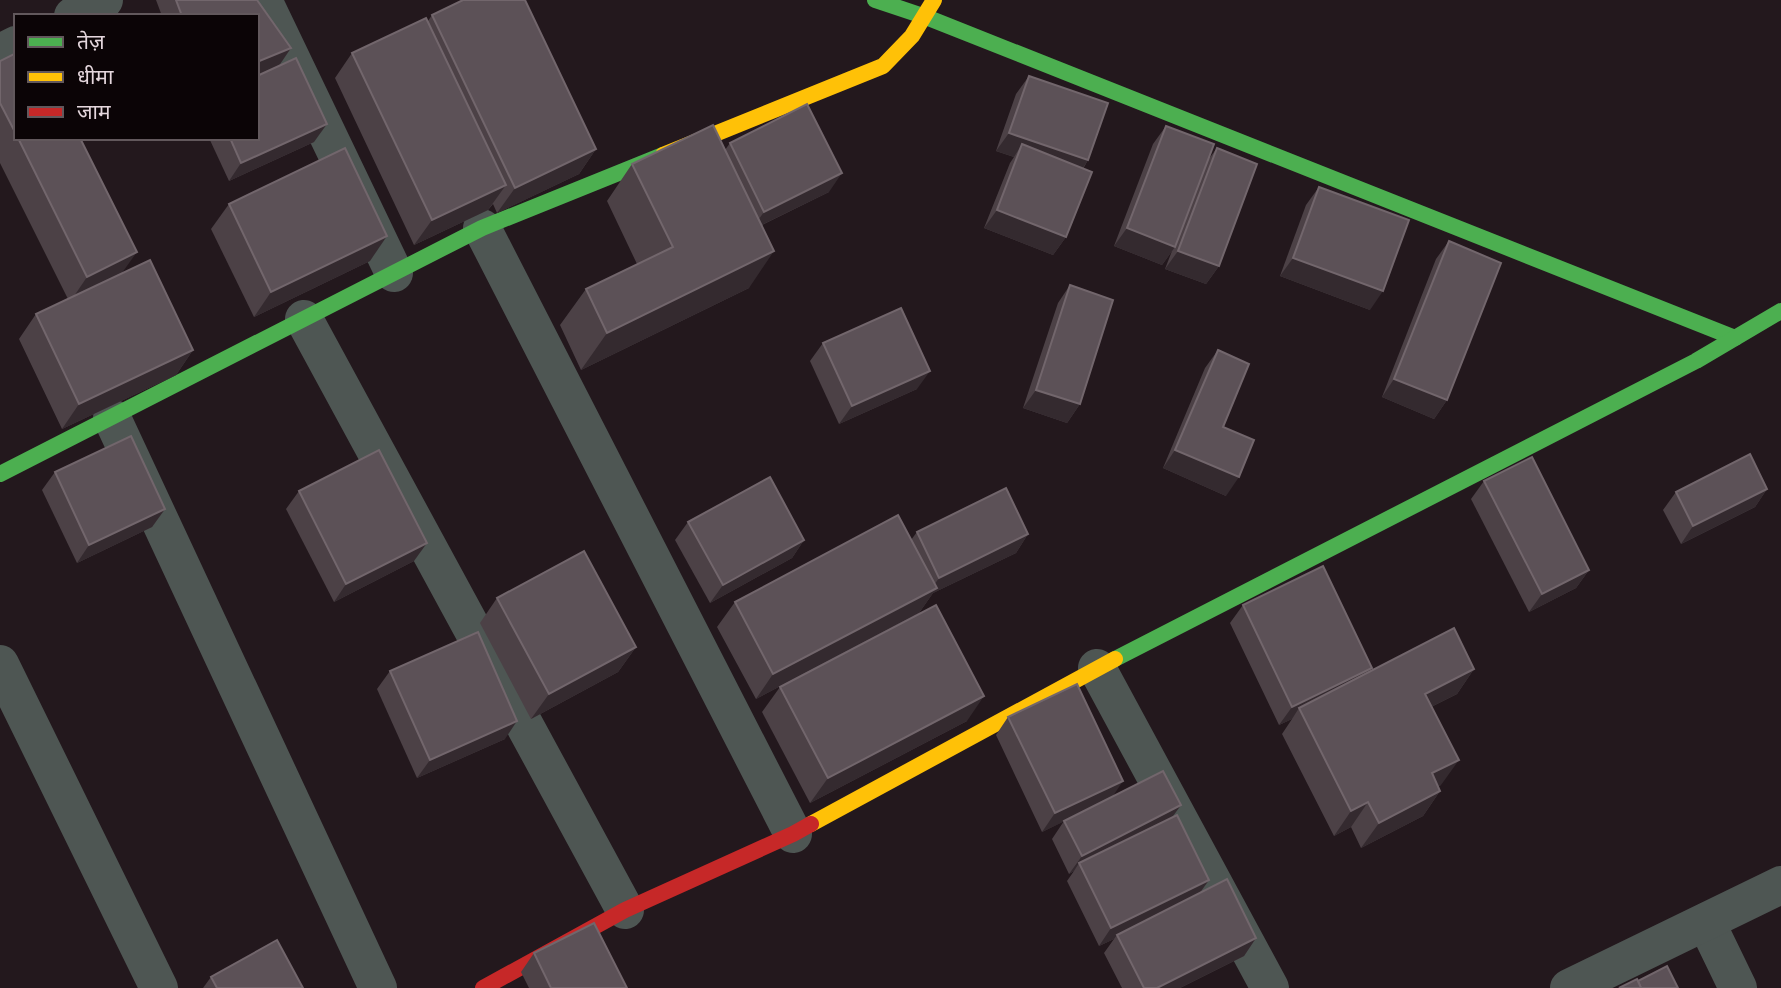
<svg xmlns="http://www.w3.org/2000/svg" width="1781" height="988" font-family="Karla,'Noto Sans Devanagari',sans-serif">
<style>
.lines{fill:none;stroke-linecap:round;stroke-linejoin:round}
.street{stroke:#4e5653;stroke-width:38}
.fast{stroke:#4caf50;stroke-width:16}
.slow{stroke:#ffc107;stroke-width:16}
.jam{stroke:#c62828;stroke-width:16}
.wall{fill:#4c4146}
.shaded-wall{fill:#342a2f}
.building{fill:#5c5157;stroke:#72666c;stroke-width:2}
</style>
<rect width="100%" height="100%" fill="#23181d"/>
<g class="lines">
<g class="street">
<polyline points="263,0 394,273"/>
<polyline points="73,16 104,0"/>
<polyline points="0,53 16,45"/>
<polyline points="482,228 793,834"/>
<polyline points="304,319 625,910"/>
<polyline points="112,418 378,988"/>
<polyline points="0,664 159,988"/>
<polyline points="1097,668 1270,988"/>
<polyline points="1706,922 1738,988"/>
<polyline points="1569,988 1781,885"/>
</g>
<g class="fast">
<polyline points="875,0 926,17 1735,338"/>
<polyline points="0,474 482,228 663,155"/>
<polyline points="1115,659 1696,361 1781,311"/>
</g>
<g class="slow">
<polyline points="663,155 883,66 912,36 934,0"/>
<polyline points="811,824 1115,659"/>
</g>
<polyline class="jam" points="483,988 625,910 793,834 811,824"/>
</g>
<g class="wall">
<polygon points="156,0 257,0 291,48 278,67 257,16 162,16"/>
<polygon points="432,15 596,149 579,174 497,213 493,204 488,210 414,245 335,78 352,53 428,21"/>
<polygon points="16,53 16,138 80,138 122,273 193,350 176,375 62,429 19,339 36,314 68,299 0,163 0,61"/>
<polygon points="1029,76 1088,160 1083,169 1066,237 1053,255 984,228 1010,163 1014,157 996,151 1016,94"/>
<polygon points="1166,126 1208,160 1217,148 1219,266 1206,284 1165,269 1172,251 1162,265 1114,246 1153,144"/>
<polygon points="209,138 257,138 314,142 229,181"/>
<polygon points="730,143 829,192 762,225 749,288 581,370 560,325 586,289 637,264 607,201 632,164 725,150"/>
<polygon points="1319,187 1370,310 1280,276 1306,205"/>
<polygon points="229,204 370,261 254,317 211,229"/>
<polygon points="1449,241 1447,400 1434,419 1382,397 1436,259"/>
<polygon points="1070,285 1080,404 1067,423 1023,408 1058,303"/>
<polygon points="823,343 917,389 839,424 810,361"/>
<polygon points="1218,350 1223,427 1226,496 1163,468 1205,368"/>
<polygon points="55,472 165,509 152,527 77,563 42,490"/>
<polygon points="1484,481 1589,570 1576,588 1529,612 1471,499"/>
<polygon points="1767,489 1755,507 1681,544 1663,510 1676,492"/>
<polygon points="299,491 414,561 334,602 286,509"/>
<polygon points="688,522 804,540 792,558 710,603 675,540"/>
<polygon points="917,532 1028,534 1016,553 933,593 919,613 756,699 717,627 735,602 911,540"/>
<polygon points="497,598 636,647 618,672 531,719 480,623"/>
<polygon points="1243,605 1369,672 1474,669 1457,694 1431,707 1441,785 1438,786 1440,791 1423,816 1361,848 1351,827 1334,836 1282,734 1292,719 1279,725 1230,623"/>
<polygon points="390,671 505,739 417,778 377,689"/>
<polygon points="780,687 967,721 810,803 762,712"/>
<polygon points="1008,717 1112,797 1181,805 1172,817 1209,880 1200,893 1256,938 1244,956 1180,988 1122,988 1104,953 1114,939 1099,946 1067,881 1074,871 1069,874 1052,839 1064,821 1074,816 1042,832 996,735"/>
<polygon points="534,953 627,988 529,988 521,972"/>
<polygon points="211,977 303,988 203,988"/>
</g>
<g class="shaded-wall">
<polygon points="291,48 278,67 257,75 257,62"/>
<polygon points="327,124 314,142 229,181 241,163"/>
<polygon points="1009,133 1088,160 1076,179 1022,144 1014,157 996,151"/>
<polygon points="596,149 579,174 497,213 515,188"/>
<polygon points="842,173 829,192 751,230 764,212"/>
<polygon points="506,185 488,210 414,245 432,220"/>
<polygon points="997,210 1066,237 1053,255 984,228"/>
<polygon points="1127,228 1175,247 1162,265 1114,246"/>
<polygon points="387,236 370,261 254,317 271,292"/>
<polygon points="774,251 749,288 581,370 607,333"/>
<polygon points="1178,251 1219,266 1206,284 1165,269"/>
<polygon points="137,252 119,277 70,302 87,277"/>
<polygon points="1293,258 1383,291 1370,310 1280,276"/>
<polygon points="193,350 176,375 62,429 79,404"/>
<polygon points="930,371 917,389 839,424 852,406"/>
<polygon points="1394,379 1447,400 1434,419 1382,397"/>
<polygon points="1036,390 1080,404 1067,423 1023,408"/>
<polygon points="1175,450 1239,477 1226,496 1163,468"/>
<polygon points="1767,489 1755,507 1681,544 1693,526"/>
<polygon points="165,509 152,527 77,563 89,545"/>
<polygon points="1028,534 1016,553 933,593 919,613 756,699 773,674 930,591 939,578"/>
<polygon points="804,540 792,558 710,603 723,585"/>
<polygon points="427,543 414,561 334,602 346,584"/>
<polygon points="1589,570 1576,588 1529,612 1542,594"/>
<polygon points="636,647 618,672 531,719 549,694"/>
<polygon points="1372,668 1359,686 1299,708 1292,719 1279,725 1292,707"/>
<polygon points="1474,669 1457,694 1407,719 1425,694"/>
<polygon points="984,696 967,721 810,803 828,778"/>
<polygon points="517,721 505,739 417,778 430,760"/>
<polygon points="1459,760 1441,785 1414,799 1432,773"/>
<polygon points="1123,781 1111,799 1042,832 1055,813"/>
<polygon points="1440,791 1423,816 1361,848 1379,823"/>
<polygon points="1368,802 1351,827 1334,836 1351,811"/>
<polygon points="1181,805 1168,823 1079,863 1074,871 1069,874 1082,856"/>
<polygon points="1209,880 1196,898 1117,935 1114,939 1099,946 1111,928"/>
<polygon points="1256,938 1244,956 1180,988 1157,988"/>
</g>
<g class="building">
<polygon points="176,0 257,0 291,48 257,62 257,16 182,16"/>
<polygon points="463,0 525,0 596,149 515,188 432,15"/>
<polygon points="426,18 506,185 432,220 352,53"/>
<polygon points="16,53 16,134 0,103 0,61"/>
<polygon points="296,58 327,124 241,163 230,138 257,138 257,76"/>
<polygon points="1029,76 1108,103 1088,160 1009,133"/>
<polygon points="807,104 842,173 764,212 730,143"/>
<polygon points="713,125 774,251 607,333 586,289 673,247 632,164"/>
<polygon points="1166,126 1214,144 1175,247 1127,228"/>
<polygon points="18,138 80,138 137,252 87,277"/>
<polygon points="1022,144 1092,172 1066,237 997,210"/>
<polygon points="345,148 387,236 271,292 229,204"/>
<polygon points="1217,148 1257,164 1219,266 1178,251"/>
<polygon points="1319,187 1409,220 1383,291 1293,258"/>
<polygon points="1449,241 1501,263 1447,400 1394,379"/>
<polygon points="150,260 193,350 79,404 36,314"/>
<polygon points="1070,285 1113,300 1080,404 1036,390"/>
<polygon points="901,308 930,371 852,406 823,343"/>
<polygon points="1218,350 1249,364 1223,427 1254,440 1239,477 1175,450"/>
<polygon points="131,436 165,509 89,545 55,472"/>
<polygon points="379,450 427,543 346,584 299,491"/>
<polygon points="1750,454 1767,489 1693,526 1676,492"/>
<polygon points="1532,457 1589,570 1542,594 1484,481"/>
<polygon points="770,477 804,540 723,585 688,522"/>
<polygon points="1006,488 1028,534 939,578 917,532"/>
<polygon points="898,515 937,588 773,674 735,602"/>
<polygon points="584,551 636,647 549,694 497,598"/>
<polygon points="1323,566 1372,668 1292,707 1243,605"/>
<polygon points="936,605 984,696 828,778 780,687"/>
<polygon points="1454,628 1474,669 1425,694 1459,760 1432,773 1440,791 1379,823 1368,802 1351,811 1299,708"/>
<polygon points="478,632 517,721 430,760 390,671"/>
<polygon points="1077,684 1123,781 1055,813 1008,717"/>
<polygon points="1163,771 1181,805 1082,856 1064,821"/>
<polygon points="1177,815 1209,880 1111,928 1079,863"/>
<polygon points="1227,879 1256,938 1157,988 1144,988 1117,935"/>
<polygon points="594,923 627,988 551,988 534,953"/>
<polygon points="277,940 303,988 217,988 211,977"/>
<polygon points="1667,966 1678,988 1641,988 1638,981"/>
<polygon points="1637,979 1641,988 1619,988"/>
</g>
<rect x="14" y="14" width="245" height="126" fill="#0b0406" stroke="#62585c" stroke-width="2"/>
<rect x="28" y="37" width="35" height="10" fill="#4caf50" stroke="#62585c" stroke-width="2"/>
<text x="77" y="49" font-size="21" fill="#e5d7dd">तेज़</text>
<rect x="28" y="72" width="35" height="10" fill="#ffc107" stroke="#62585c" stroke-width="2"/>
<text x="77" y="84" font-size="21" fill="#e5d7dd">धीमा</text>
<rect x="28" y="107" width="35" height="10" fill="#c62828" stroke="#62585c" stroke-width="2"/>
<text x="77" y="119" font-size="21" fill="#e5d7dd">जाम</text>
</svg>
